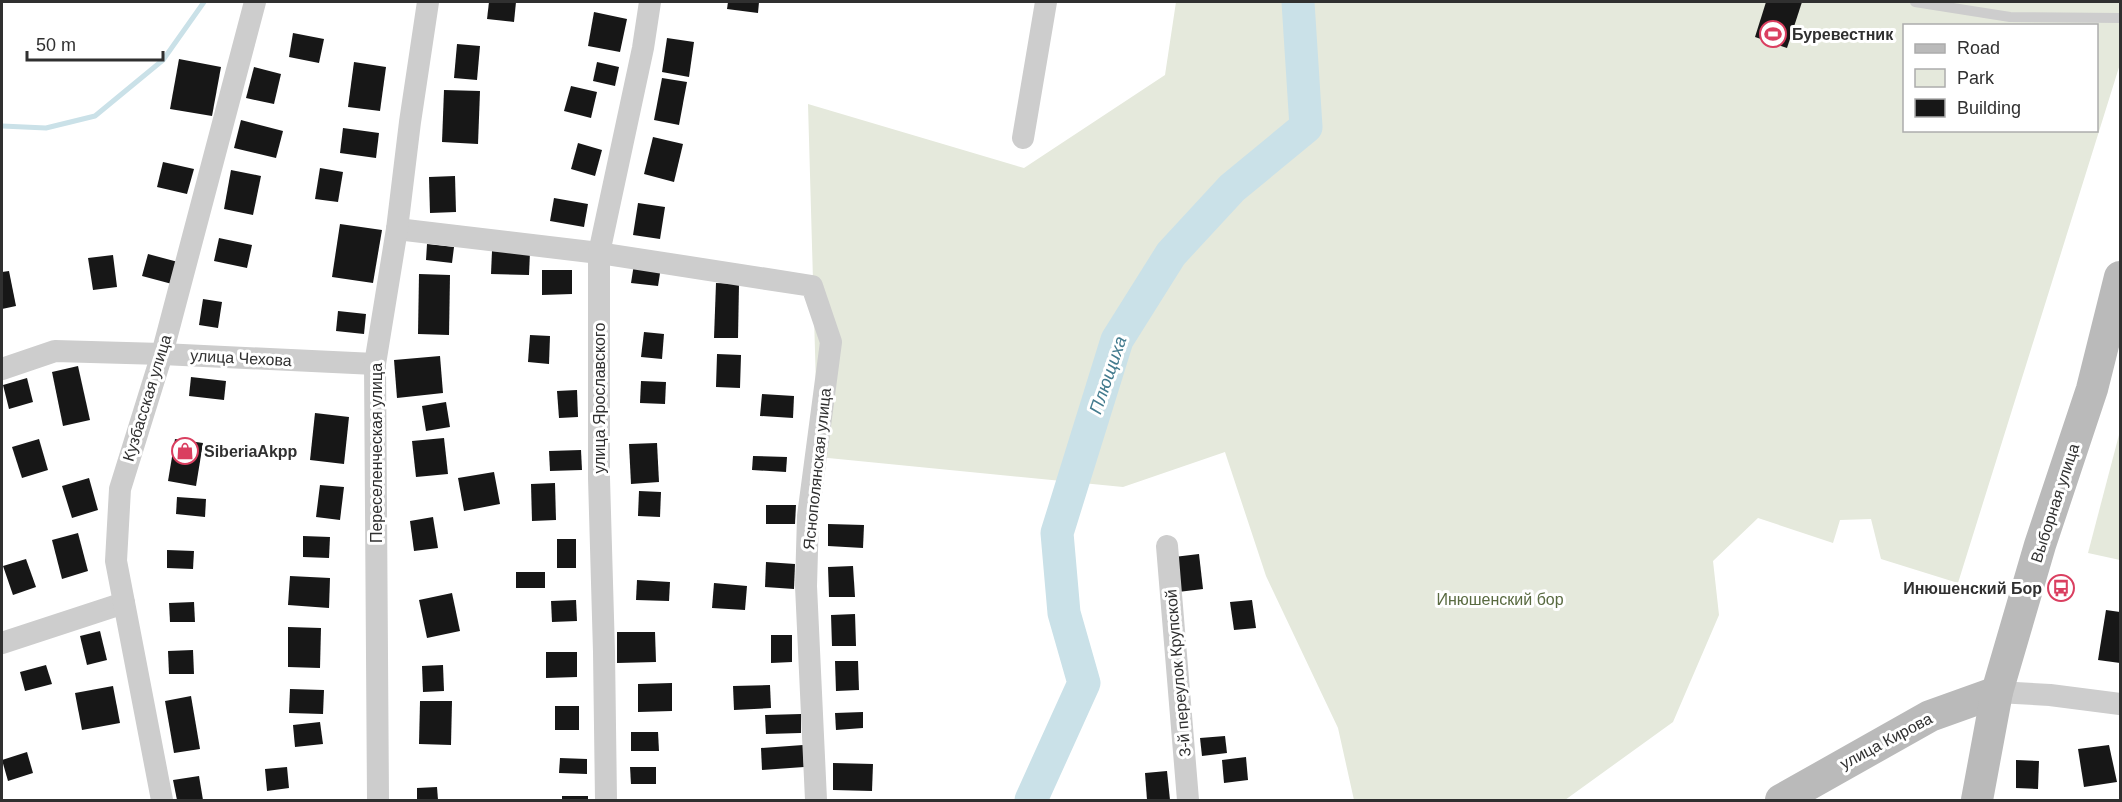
<svg xmlns="http://www.w3.org/2000/svg" width="2122" height="802" font-family="Helvetica,sans-serif">
<style>
.green{fill:#e5e9dc;fill-rule:evenodd}
.lines{fill:none;stroke-linecap:round;stroke-linejoin:round}
.stream{stroke:#cae1e8;stroke-width:5}
.river{stroke:#cae1e8;stroke-width:33}
.building{fill:#171717}
.lane{stroke:#cdcdcd;stroke-width:10}
.street{stroke:#cdcdcd;stroke-width:22}
.secondary{stroke:#bababa;stroke-width:32}
.labels{text-anchor:middle;dominant-baseline:central;stroke-width:6;stroke-linejoin:round;paint-order:stroke}
.poi-label{font-size:16px;font-weight:bold;fill:#303030;stroke:#fff;text-anchor:start}
.street-label{font-size:16px;fill:#303030;stroke:#fff}
.park-label{font-size:16px;fill:#596a40;stroke:#fff}
.water-label{font-size:18px;font-style:italic;fill:#437b8e;stroke:#fff}
</style>
<rect width="100%" height="100%" fill="#fff"/>
<g class="green">
<path d="M1176 2H2120V64L1958 583 1881 559 1871 519 1840 520 1833 543 1758 518 1713 561 1719 615 1673 722 1565 800H1354L1338 728 1266 576 1225 452 1123 487 818 457 808 104 1024 168 1165 75ZM1904 26H2096V130H1904Z"/>
<polygon points="2120,431 2120,560 2088,553"/>
</g>
<g class="lines">
<polyline class="stream" points="2,126 46,128 95,116 163,60 204,2"/>
<polyline class="river" points="1031,800 1084,683 1064,613 1057,533 1117,340 1171,254 1232,188 1306,127 1298,2"/>
</g>
<g class="building">
<polygon points="489,2 516,2 514,22 487,19"/>
<polygon points="728,2 759,2 758,13 727,9"/>
<polygon points="1766,2 1802,2 1787,48 1755,37"/>
<polygon points="594,12 627,19 620,52 588,46"/>
<polygon points="293,33 324,39 319,63 289,57"/>
<polygon points="667,38 694,42 689,77 662,72"/>
<polygon points="457,44 480,46 477,80 454,78"/>
<polygon points="179,59 221,67 212,116 170,109"/>
<polygon points="354,62 386,67 380,111 348,107"/>
<polygon points="597,62 619,67 615,86 593,81"/>
<polygon points="254,67 281,74 274,104 246,98"/>
<polygon points="662,78 687,82 679,125 654,120"/>
<polygon points="571,86 597,92 591,118 564,111"/>
<polygon points="444,90 480,91 478,144 442,142"/>
<polygon points="241,120 283,131 276,158 234,148"/>
<polygon points="343,128 379,133 376,158 340,153"/>
<polygon points="653,137 683,144 674,182 644,174"/>
<polygon points="578,143 602,150 595,176 571,169"/>
<polygon points="163,162 194,169 187,194 157,187"/>
<polygon points="320,168 343,172 338,202 315,199"/>
<polygon points="231,170 261,176 253,215 224,209"/>
<polygon points="455,176 456,212 430,213 429,177"/>
<polygon points="554,198 588,204 584,227 550,221"/>
<polygon points="638,203 665,207 660,239 633,235"/>
<polygon points="340,224 382,230 373,283 332,277"/>
<polygon points="219,238 252,245 247,268 214,261"/>
<polygon points="427,244 454,247 452,263 426,260"/>
<polygon points="492,251 530,252 529,275 491,274"/>
<polygon points="148,254 178,262 172,284 142,276"/>
<polygon points="113,255 117,287 93,290 88,258"/>
<polygon points="634,264 661,267 658,286 631,283"/>
<polygon points="542,270 572,270 572,294 542,295"/>
<polygon points="9,271 16,306 2,309 2,272"/>
<polygon points="419,274 450,275 449,335 418,334"/>
<polygon points="716,283 739,284 738,338 714,338"/>
<polygon points="203,299 222,302 218,328 199,325"/>
<polygon points="338,311 366,314 364,334 336,331"/>
<polygon points="644,332 664,334 662,359 641,357"/>
<polygon points="530,335 550,336 549,364 528,362"/>
<polygon points="717,354 741,355 740,388 716,387"/>
<polygon points="440,356 443,393 397,398 394,360"/>
<polygon points="78,366 90,420 63,426 52,372"/>
<polygon points="191,377 226,381 224,400 189,396"/>
<polygon points="27,378 33,402 9,409 3,385"/>
<polygon points="641,381 666,382 665,404 640,403"/>
<polygon points="577,390 578,417 559,418 557,391"/>
<polygon points="762,394 794,396 793,418 760,416"/>
<polygon points="446,402 450,427 426,431 422,406"/>
<polygon points="315,413 349,417 344,464 310,460"/>
<polygon points="444,438 448,474 416,477 412,441"/>
<polygon points="39,439 48,470 22,478 12,447"/>
<polygon points="175,439 203,443 196,486 168,481"/>
<polygon points="657,443 659,482 631,484 629,444"/>
<polygon points="581,450 582,470 550,471 549,451"/>
<polygon points="753,456 787,457 786,472 752,470"/>
<polygon points="494,472 500,504 464,511 458,478"/>
<polygon points="89,478 98,510 72,518 62,486"/>
<polygon points="555,483 556,520 532,521 531,484"/>
<polygon points="320,485 344,487 340,520 316,517"/>
<polygon points="639,491 661,492 660,517 638,516"/>
<polygon points="177,497 206,499 205,517 176,514"/>
<polygon points="766,505 796,505 795,524 766,524"/>
<polygon points="433,517 438,548 414,551 410,521"/>
<polygon points="828,524 864,525 863,548 828,546"/>
<polygon points="78,533 88,571 62,579 52,540"/>
<polygon points="303,536 330,537 329,558 303,557"/>
<rect x="557" y="539" width="19" height="29"/>
<polygon points="167,550 194,551 193,569 167,568"/>
<polygon points="1199,554 1203,589 1178,592 1174,557"/>
<polygon points="26,559 36,587 13,595 3,566"/>
<polygon points="766,562 795,564 794,589 765,587"/>
<polygon points="853,566 855,597 829,597 828,567"/>
<rect x="516" y="572" width="29" height="16"/>
<polygon points="290,576 330,578 329,608 288,605"/>
<polygon points="637,580 670,582 669,601 636,600"/>
<polygon points="714,583 747,586 745,610 712,608"/>
<polygon points="452,593 460,631 427,638 419,600"/>
<polygon points="576,600 577,621 552,622 551,601"/>
<polygon points="1252,600 1256,628 1234,630 1230,602"/>
<polygon points="194,602 195,622 170,622 169,603"/>
<polygon points="2106,610 2120,612 2120,663 2098,660"/>
<polygon points="855,614 856,646 832,646 831,615"/>
<polygon points="288,627 321,628 320,668 288,667"/>
<polygon points="100,631 107,660 87,665 80,636"/>
<polygon points="617,632 655,632 656,662 617,663"/>
<polygon points="771,635 792,635 792,662 771,663"/>
<polygon points="193,650 194,674 169,674 168,651"/>
<polygon points="546,652 577,652 577,677 546,678"/>
<polygon points="835,661 858,661 859,690 836,691"/>
<polygon points="46,665 52,684 25,691 20,672"/>
<polygon points="443,665 444,691 423,692 422,666"/>
<polygon points="672,683 672,711 638,712 638,684"/>
<polygon points="770,685 771,708 734,710 733,686"/>
<polygon points="113,686 120,723 82,730 75,693"/>
<polygon points="290,689 324,690 323,714 289,713"/>
<polygon points="191,696 200,749 174,753 165,701"/>
<polygon points="420,701 452,701 451,745 419,744"/>
<rect x="555" y="706" width="24" height="24"/>
<polygon points="863,712 863,728 836,730 835,713"/>
<polygon points="801,714 801,733 766,734 765,715"/>
<polygon points="320,722 323,744 295,747 293,725"/>
<polygon points="631,732 658,732 659,751 631,751"/>
<polygon points="1225,736 1227,753 1202,756 1200,738"/>
<polygon points="803,745 804,767 762,770 761,748"/>
<polygon points="2109,745 2117,782 2084,787 2078,749"/>
<polygon points="27,752 33,773 8,781 2,760"/>
<polygon points="1246,757 1248,780 1224,783 1222,760"/>
<polygon points="560,758 587,759 587,774 559,773"/>
<polygon points="2016,760 2039,761 2038,789 2016,788"/>
<polygon points="833,763 873,764 872,791 833,790"/>
<polygon points="287,767 289,788 267,791 265,769"/>
<polygon points="630,767 656,767 656,784 631,784"/>
<polygon points="1167,771 1170,800 1147,800 1145,773"/>
<polygon points="199,776 203,800 177,800 173,780"/>
<polygon points="437,787 438,800 417,800 417,788"/>
<rect x="562" y="796" width="26" height="4"/>
</g>
<g class="lines">
<polyline class="lane" points="1915,2 2010,17 2120,18"/>
<g class="street">
<polyline points="1023,138 1046,2"/>
<polyline points="397,229 599,253 812,286 831,342 808,516 806,586 816,800"/>
<polyline points="2,369 55,351 162,354 375,364"/>
<polyline points="1167,546 1188,800"/>
<polyline points="2,643 124,603"/>
<polyline points="1997,692 2050,695 2120,704"/>
<polyline points="162,800 116,561 120,489 162,354 255,2"/>
<polyline points="378,800 375,364 397,229 410,122 428,2"/>
<polyline points="606,800 604,652 599,478 599,253 643,48 650,2"/>
</g>
<g class="secondary">
<polyline points="1781,800 1930,716 1997,692"/>
<polyline points="1977,800 1997,692 2040,545 2092,389 2120,277"/>
</g>
</g>
<defs>
<symbol id="stadium-ring" viewBox="-11 -11 22 22"><circle r="9.5" fill="#fff" stroke="#da3f60" stroke-width="1.5"/><path d="M0-5a6.5 5 0 1 0 0 10a6.5 5 0 1 0 0-10ZM-3.5-1.8h7v3.6h-7Z" fill="#da3f60"/></symbol>
<symbol id="shop-ring" viewBox="-11 -11 22 22"><circle r="9.5" fill="#fff" stroke="#da3f60" stroke-width="1.5"/><path d="M-5-2.5h2.3a2.7 3.5 0 0 1 5.4 0H5L5.5 6h-11ZM-1.5-2.5h3a1.5 2.3 0 0 0-3 0Z" fill="#da3f60"/></symbol>
<symbol id="bus-ring" viewBox="-11 -11 22 22"><circle r="9.5" fill="#fff" stroke="#da3f60" stroke-width="1.5"/><path d="M-5-6H5V4H4V6H2V4H-2V6H-4V4H-5ZM-3.5-4V0h7V-4ZM-3.5 1.2v1.5H-2V1.2ZM2 1.2v1.5H3.5V1.2Z" fill="#da3f60"/></symbol>
</defs>
<g fill-rule="evenodd">
<use href="#stadium-ring" x="1758" y="19" width="30" height="30"/>
<use href="#shop-ring" x="170" y="436" width="30" height="30"/>
<use href="#bus-ring" x="2046" y="573" width="30" height="30"/>
</g>
<g class="labels">
<g class="poi-label">
<text x="1792" y="34">Буревестник</text>
<text x="204" y="451">SiberiaAkpp</text>
<text x="2042" y="588" text-anchor="end">Инюшенский Бор</text>
</g>
<g class="street-label">
<text transform="translate(241 358) rotate(3)">улица Чехова</text>
<text transform="translate(147 398) rotate(-73)">Кузбасская улица</text>
<text transform="translate(599 398) rotate(-90)">улица Ярославского</text>
<text transform="translate(376 453) rotate(-90)">Переселенческая улица</text>
<text transform="translate(817 469) rotate(-84)">Яснополянская улица</text>
<text transform="translate(2055 503) rotate(-72)">Выборная улица</text>
<text transform="translate(1178 673) rotate(-95)">3-й переулок Крупской</text>
<text transform="translate(1886 741) rotate(-28)">улица Кирова</text>
</g>
<g class="park-label">
<text x="1500" y="599">Инюшенский бор</text>
</g>
<g class="water-label">
<text transform="translate(1108 375) rotate(-71)">Плющиха</text>
</g>
</g>
<rect width="2122" height="802" fill="none" stroke="#303030" stroke-width="6"/>
<rect x="1903" y="24" width="195" height="108" fill="#ffffff" stroke="#acacac" stroke-width="1.5"/>
<rect x="1915" y="44" width="30" height="9" fill="#bababa" stroke="#acacac" stroke-width="1.5"/>
<text x="1957" y="54" font-size="18" fill="#303030">Road</text>
<rect x="1915" y="69" width="30" height="18" fill="#e5e9dc" stroke="#acacac" stroke-width="1.5"/>
<text x="1957" y="84" font-size="18" fill="#303030">Park</text>
<rect x="1915" y="99" width="30" height="18" fill="#171717" stroke="#acacac" stroke-width="1.5"/>
<text x="1957" y="114" font-size="18" fill="#303030">Building</text>
<path d="M27 51v9h136v-9" fill="none" stroke="#303030" stroke-width="3"/>
<text x="36" y="51" font-size="18" fill="#303030" stroke="#ffffff" stroke-width="4.5" paint-order="stroke">50 m</text>
</svg>
